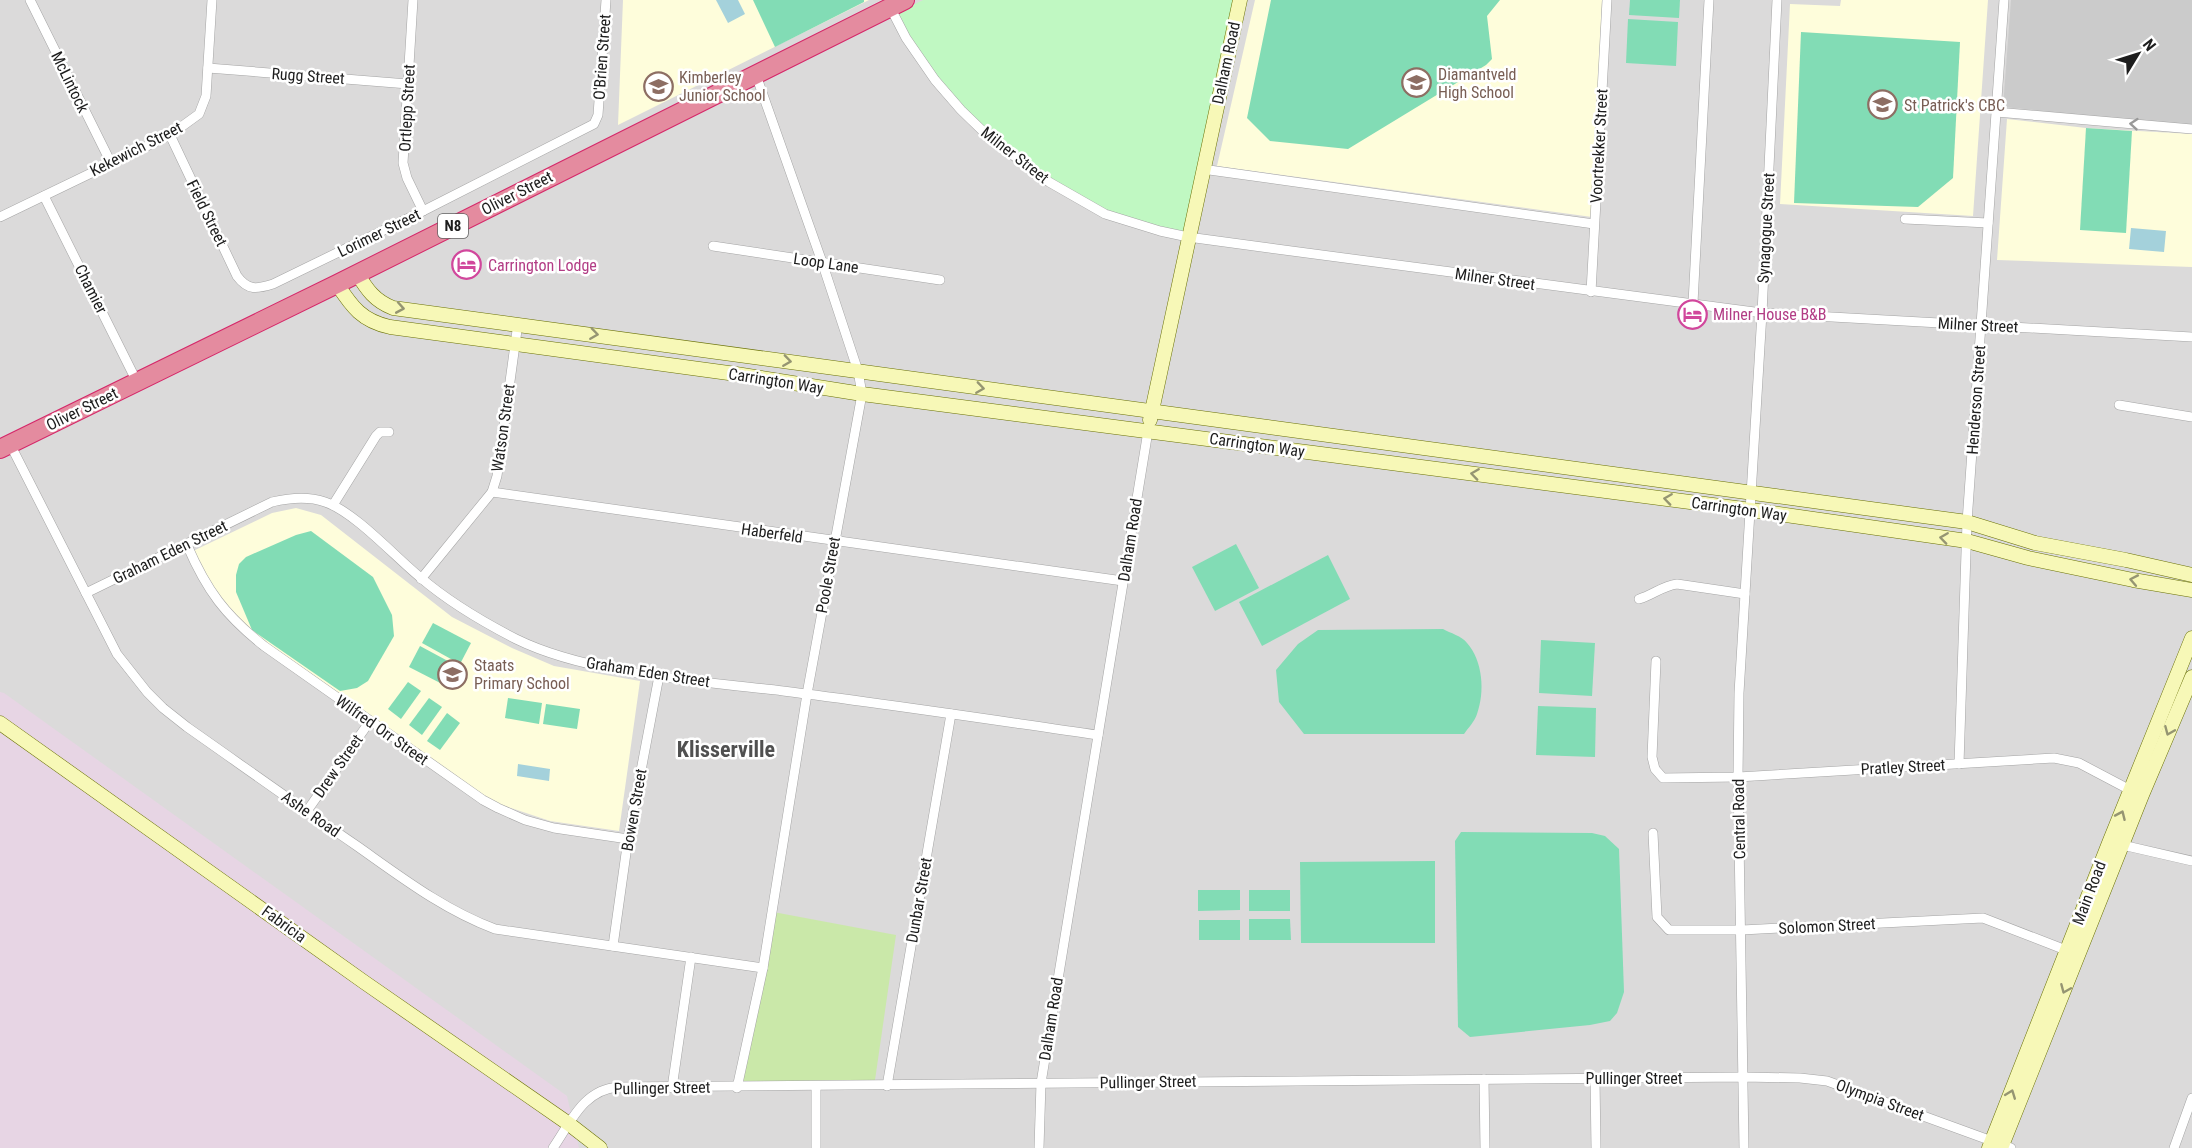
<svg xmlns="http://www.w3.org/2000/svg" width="2192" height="1148" font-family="'Roboto Condensed',sans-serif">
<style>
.residential{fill:#dbdada}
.industrial{fill:#e7d5e4}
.education{fill:#fefddb}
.religious{fill:#cbcbcb}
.grass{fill:#cae8a9}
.park{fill:#c0f8c2}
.pitch{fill:#82dcb5}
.water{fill:#a4d1db}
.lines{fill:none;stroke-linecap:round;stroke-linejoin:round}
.street-casing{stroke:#a4a4a4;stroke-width:10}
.secondary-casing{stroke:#6a7107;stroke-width:15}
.highway-casing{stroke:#d52769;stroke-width:20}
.street{stroke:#fff;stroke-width:9}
.secondary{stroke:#f7f8b7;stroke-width:14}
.highway{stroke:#e48b9f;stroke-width:18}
.oneway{stroke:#999}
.oneway2{stroke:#959572}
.labels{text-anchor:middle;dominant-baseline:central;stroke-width:5;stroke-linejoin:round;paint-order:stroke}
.shield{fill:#fff;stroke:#616161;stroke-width:1.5}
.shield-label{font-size:15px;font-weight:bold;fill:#1d1d1d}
.street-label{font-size:16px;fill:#1d1d1d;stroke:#fff}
.education-label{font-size:16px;fill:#785e54;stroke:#fff;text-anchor:start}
.hotel-label{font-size:16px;fill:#b23c85;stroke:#fff;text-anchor:start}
.district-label{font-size:22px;font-weight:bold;fill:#505050;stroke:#fff}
</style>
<rect width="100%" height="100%" fill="#eeeae3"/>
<rect class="residential" x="0" y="0" width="2192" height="1148"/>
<polygon class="industrial" points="0,692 4,693 567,1096 579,1148 0,1148"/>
<g class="education">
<polygon points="623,0 869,0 618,125"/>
<polygon points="1255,0 1602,0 1592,217 1217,166"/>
<polygon points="1841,0 1988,0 1973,216 1780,204 1790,4 1840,6"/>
<polygon points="2007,119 2086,128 2192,134 2192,267 1997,260"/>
<polygon points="296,508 321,515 452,617 512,648 554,666 640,681 619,831 550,821 481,798 245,627 225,607 191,552 272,513"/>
</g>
<polygon class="religious" points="2011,0 2192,0 2192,126 2003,107"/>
<polygon class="grass" points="768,911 896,935 875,1080 742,1082"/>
<polygon class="park" points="923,0 1237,0 1187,237 1105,214 996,145 936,76 895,14"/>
<g class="pitch">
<polygon points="753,0 864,0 864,2 775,47"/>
<polygon points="1271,0 1500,0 1487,16 1492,59 1486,65 1348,149 1270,141 1247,118"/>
<polygon points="1630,0 1680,0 1679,18 1629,15"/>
<polygon points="1628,19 1678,22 1676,66 1626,63"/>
<polygon points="1801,32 1960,42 1953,178 1918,207 1794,203"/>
<polygon points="2086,128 2132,131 2126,233 2080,230"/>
<polygon points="311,531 373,577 392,615 394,636 368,681 357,688 340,691 252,630 236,592 236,575 239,564 246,557 296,535"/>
<polygon points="1236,544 1259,588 1215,611 1192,567"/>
<polygon points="1328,555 1350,599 1262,646 1239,602"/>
<polygon points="433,623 471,643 460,664 422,643"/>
<path d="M1443 629C1450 633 1462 636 1467 643 1483 661 1485 692 1477 714 1475 721 1468 728 1464 734H1304L1279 702 1276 670 1298 644 1318 630Z"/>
<polygon points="1541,640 1595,643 1592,696 1539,693"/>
<polygon points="420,646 459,667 448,687 409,667"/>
<polygon points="408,682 421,691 401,719 388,709"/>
<polygon points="429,698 442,707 422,735 409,725"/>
<polygon points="508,698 542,703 539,724 505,718"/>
<polygon points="546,704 580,709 577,729 543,724"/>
<polygon points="1538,706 1596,708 1595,757 1536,755"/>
<polygon points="447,713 460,723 440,750 427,741"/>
<polygon points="1461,832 1592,833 1605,836 1619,849 1624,992 1617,1013 1610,1021 1590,1025 1470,1037 1458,1027 1455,841"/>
<polygon points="1435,861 1435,943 1301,943 1300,862"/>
<polygon points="1198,890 1240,890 1240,910 1198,911"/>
<rect x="1249" y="890" width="41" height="21"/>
<polygon points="1249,919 1290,919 1291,940 1249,940"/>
<rect x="1199" y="920" width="41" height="20"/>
</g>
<g class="water">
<polygon points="716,0 738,0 745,14 728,23"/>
<polygon points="2131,228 2166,231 2164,252 2129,249"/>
<polygon points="518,764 550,769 549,781 517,776"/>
</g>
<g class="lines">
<defs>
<g id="street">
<polyline points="30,0 111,163"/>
<polyline points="413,0 403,163 407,178 423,211"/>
<polyline points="890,7 906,38 935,80 961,110 991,139 1049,182 1105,214 1160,231 1188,237 1284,250 1762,313 2192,337"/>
<polyline points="208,68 408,84"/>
<polyline points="1996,112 2192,129"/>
<path d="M170 135 237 276C248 291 257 289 273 284L423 211 594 124 598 115 606 0"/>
<polyline points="1202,169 1594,224"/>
<polyline points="44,196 137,382"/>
<polyline points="0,217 170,135 199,114 206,96 212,0"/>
<polyline points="1905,219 1988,223"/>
<polyline points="713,246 940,280"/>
<polyline points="1591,292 1607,0"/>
<polyline points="1693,303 1709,0"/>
<polyline points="2119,405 2192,417"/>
<path d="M10 444 117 654 147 692 163 708 187 727C244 767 300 807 357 846 401 877 444 910 495 929L763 968"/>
<polyline points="492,492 1123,581"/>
<polyline points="333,505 376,436 380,432 389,432"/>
<path d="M187 545C207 591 225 615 264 646L483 800 498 808 525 820 554 828 628 839"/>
<polyline points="421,579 492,492 497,476 518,323"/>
<path d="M86 593 272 502C289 498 308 496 325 502 355 512 395 557 421 578 449 602 483 622 516 639 589 675 701 681 783 691 888 704 993 720 1098 735"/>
<path d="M1639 599C1653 595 1662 586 1677 584L1745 594"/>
<polyline points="1656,661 1652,757 1655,769 1663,778 1738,777 2054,758 2079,763 2134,792"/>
<polyline points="1959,764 1967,522 2004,0"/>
<polyline points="307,811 370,721"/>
<polyline points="1653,833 1657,917 1669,930 1742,930 1983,918 2071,952"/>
<polyline points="2118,844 2192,861"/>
<polyline points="613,946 628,839 659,676"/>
<polyline points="1595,1078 1596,1148"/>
<polyline points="1484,1079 1485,1148"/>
<polyline points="887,1086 951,714"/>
<polyline points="672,1088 691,957"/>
<polyline points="737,1088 763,968 807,694 862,394 858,371 822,262 756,75"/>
<path d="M553 1148C571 1122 583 1090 618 1087L1743 1077 1800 1078 1827 1081 2011 1148"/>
<polyline points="816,1148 816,1087"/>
<polyline points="1039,1148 1041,1083 1148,431"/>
<polyline points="1744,1148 1738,777 1739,693 1762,313 1777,0"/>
<polyline points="2174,1148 2192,1098"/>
</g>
<g id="secondary">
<path d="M357 273C367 290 375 301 393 308L1967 522 2035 543 2126 560 2192 575"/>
<path d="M337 284C352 307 362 321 390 327L736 374 862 394 1751 510 1967 541 2028 558 2133 580 2192 590"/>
<polyline points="1150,420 1240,0"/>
<polyline points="0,723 364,982 569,1124 600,1148"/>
<polyline points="1989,1148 2109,843 2192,638"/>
<polyline points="2001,1148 2142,795 2192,677"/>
</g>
<polyline id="highway" points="0,449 337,284 905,0"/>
</defs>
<use href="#street" class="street-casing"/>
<use href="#secondary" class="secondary-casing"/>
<use href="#highway" class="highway-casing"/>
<use href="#street" class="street"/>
<use href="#secondary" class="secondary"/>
<use href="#highway" class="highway"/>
</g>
<defs><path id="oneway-chevron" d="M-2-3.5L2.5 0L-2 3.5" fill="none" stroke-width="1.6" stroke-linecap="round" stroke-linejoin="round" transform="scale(1.5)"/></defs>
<use class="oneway" href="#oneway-chevron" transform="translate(2134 124) rotate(-175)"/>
<g class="oneway2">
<use href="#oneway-chevron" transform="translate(400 308) rotate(10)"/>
<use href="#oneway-chevron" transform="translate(594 334) rotate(8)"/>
<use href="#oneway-chevron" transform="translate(787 361) rotate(8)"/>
<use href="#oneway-chevron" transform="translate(980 388) rotate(8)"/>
<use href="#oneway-chevron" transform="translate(1475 474) rotate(-172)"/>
<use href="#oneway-chevron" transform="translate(1668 499) rotate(-172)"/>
<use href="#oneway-chevron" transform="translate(1944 538) rotate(-172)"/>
<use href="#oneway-chevron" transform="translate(2134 580) rotate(-169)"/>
<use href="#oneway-chevron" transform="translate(2169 731) rotate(113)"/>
<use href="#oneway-chevron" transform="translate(2121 815) rotate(-66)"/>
<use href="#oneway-chevron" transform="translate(2065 989) rotate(113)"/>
<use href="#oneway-chevron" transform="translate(2011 1094) rotate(-69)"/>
</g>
<defs>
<symbol id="school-ring" viewBox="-11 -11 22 22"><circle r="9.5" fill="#fff" stroke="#8d6e63" stroke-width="1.5"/><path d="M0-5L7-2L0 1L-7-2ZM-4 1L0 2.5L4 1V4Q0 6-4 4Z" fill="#8d6e63"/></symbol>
<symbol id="hotel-ring" viewBox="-11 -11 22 22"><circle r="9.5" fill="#fff" stroke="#d1479c" stroke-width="1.5"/><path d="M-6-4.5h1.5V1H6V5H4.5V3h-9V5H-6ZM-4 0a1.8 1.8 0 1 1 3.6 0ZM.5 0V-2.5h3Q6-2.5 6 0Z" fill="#d1479c"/></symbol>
</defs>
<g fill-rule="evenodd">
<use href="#school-ring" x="1400" y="66" width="33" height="33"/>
<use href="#school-ring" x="642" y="70" width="33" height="33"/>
<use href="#school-ring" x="1866" y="88" width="33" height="33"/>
<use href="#hotel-ring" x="450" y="248" width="33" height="33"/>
<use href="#hotel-ring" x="1676" y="298" width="33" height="33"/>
<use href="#school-ring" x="436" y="658" width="33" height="33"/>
</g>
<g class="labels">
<rect class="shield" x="438" y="214" width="30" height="24" rx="4.5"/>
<g class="shield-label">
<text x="453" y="226">N8</text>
</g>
<g class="street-label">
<text transform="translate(602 57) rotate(-86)">O'Brien Street</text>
<text transform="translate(1226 63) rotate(-78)">Dalham Road</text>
<text transform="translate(308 76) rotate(4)">Rugg Street</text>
<text transform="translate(70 82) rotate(64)">McLintock</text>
<text transform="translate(407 108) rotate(-87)">Ortlepp Street</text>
<text transform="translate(1599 146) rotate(-87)">Voortrekker Street</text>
<text transform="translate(136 149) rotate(-27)">Kekewich Street</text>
<text transform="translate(1015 155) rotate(38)">Milner Street</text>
<text transform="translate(517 193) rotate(-27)">Oliver Street</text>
<text transform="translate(207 213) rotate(64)">Field Street</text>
<text transform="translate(1766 228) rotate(-87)">Synagogue Street</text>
<text transform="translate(379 233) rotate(-26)">Lorimer Street</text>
<text transform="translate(826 263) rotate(8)">Loop Lane</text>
<text transform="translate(1495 279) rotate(8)">Milner Street</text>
<text transform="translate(91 289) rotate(63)">Chamier</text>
<text transform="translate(1978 325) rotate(3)">Milner Street</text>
<text transform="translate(776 381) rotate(9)">Carrington Way</text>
<text transform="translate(1976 400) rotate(-86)">Henderson Street</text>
<text transform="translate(82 409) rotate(-26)">Oliver Street</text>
<text transform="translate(503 428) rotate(-82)">Watson Street</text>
<text transform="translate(1257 445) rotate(8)">Carrington Way</text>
<text transform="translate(1739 509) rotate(8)">Carrington Way</text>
<text transform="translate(772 533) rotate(8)">Haberfeld</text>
<text transform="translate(1130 540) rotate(-81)">Dalham Road</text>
<text transform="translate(170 552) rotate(-26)">Graham Eden Street</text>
<text transform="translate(828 575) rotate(-80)">Poole Street</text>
<text transform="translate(648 672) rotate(9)">Graham Eden Street</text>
<text transform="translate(382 730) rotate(35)">Wilfred Orr Street</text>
<text transform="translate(338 766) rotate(-55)">Drew Street</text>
<text transform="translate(1903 767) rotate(-3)">Pratley Street</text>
<text transform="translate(634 810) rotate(-80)">Bowen Street</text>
<text transform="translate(311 814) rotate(35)">Ashe Road</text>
<text transform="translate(1739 819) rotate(-91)">Central Road</text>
<text transform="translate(2089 893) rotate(-69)">Main Road</text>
<text transform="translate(919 900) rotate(-80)">Dunbar Street</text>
<text transform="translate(284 924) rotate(36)">Fabricia</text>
<text transform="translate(1827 926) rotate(-3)">Solomon Street</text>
<text transform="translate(1051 1019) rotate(-81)">Dalham Road</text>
<text x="1634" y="1078">Pullinger Street</text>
<text transform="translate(1148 1082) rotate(-1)">Pullinger Street</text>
<text transform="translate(662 1088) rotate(-1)">Pullinger Street</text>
<text transform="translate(1880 1100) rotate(20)">Olympia Street</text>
</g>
<g class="education-label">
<text x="1438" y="74">Diamantveld<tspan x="1438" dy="18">High School</tspan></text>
<text x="679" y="77">Kimberley<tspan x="679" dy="18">Junior School</tspan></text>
<text x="1904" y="105">St Patrick's CBC</text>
<text x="474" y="665">Staats<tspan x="474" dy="18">Primary School</tspan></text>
</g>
<g class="hotel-label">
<text x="488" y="265">Carrington Lodge</text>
<text x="1713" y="314">Milner House B&amp;B</text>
</g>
<g class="district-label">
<text x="726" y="749">Klisserville</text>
</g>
</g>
<g transform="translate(2138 54) rotate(52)" stroke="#ffffff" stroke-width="4.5" paint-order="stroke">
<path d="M0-4.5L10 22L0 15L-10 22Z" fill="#1d1d1d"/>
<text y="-9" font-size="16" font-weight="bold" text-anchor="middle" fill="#1d1d1d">N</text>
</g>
</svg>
